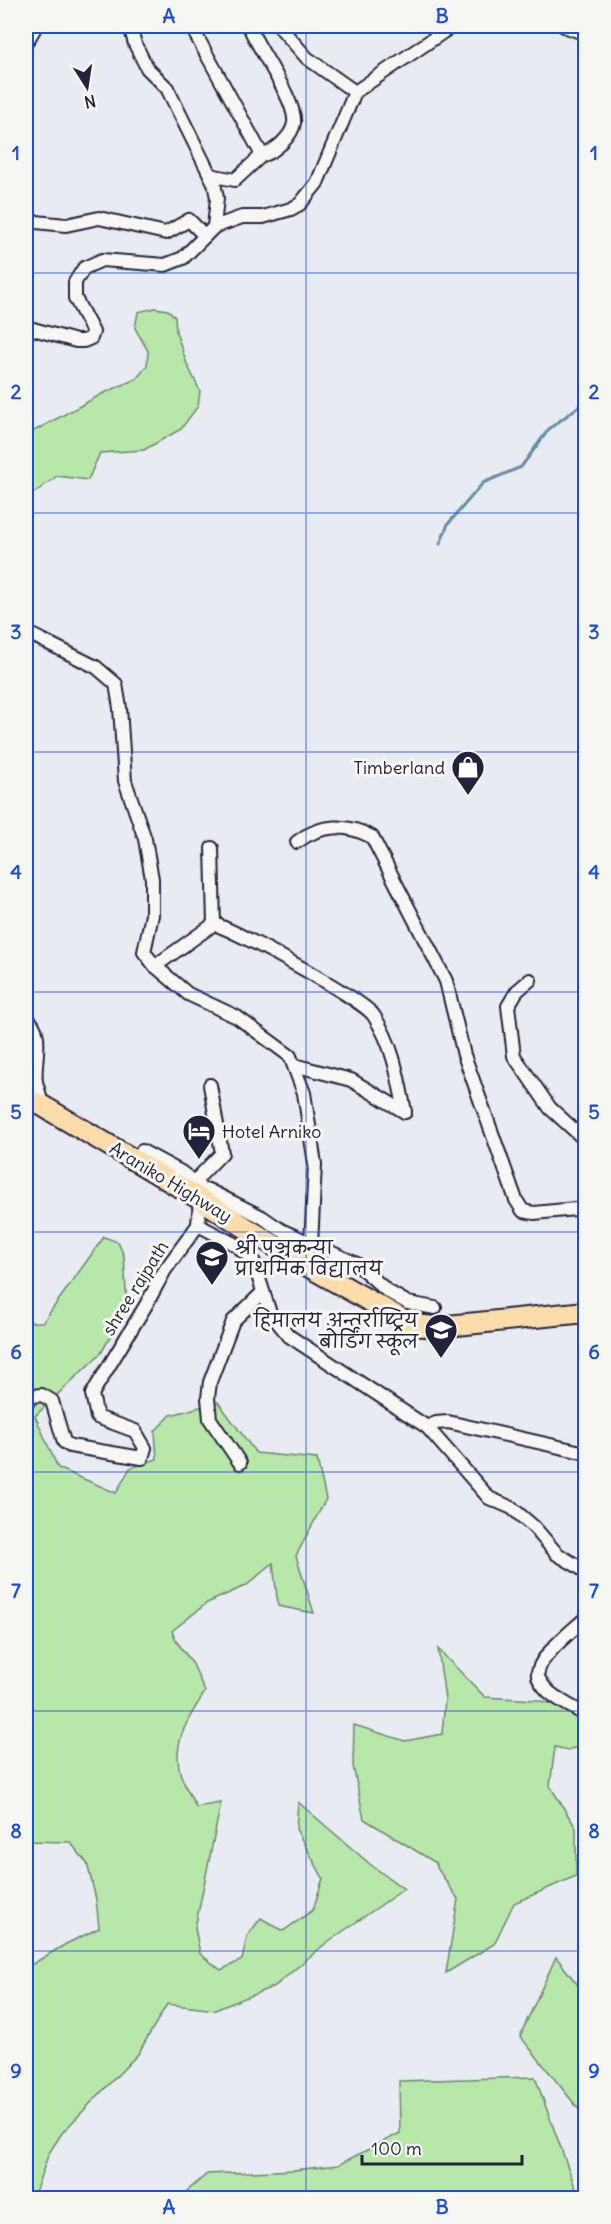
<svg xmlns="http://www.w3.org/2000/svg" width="611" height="2224" font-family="Delius,'Playpen Sans Deva',sans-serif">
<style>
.green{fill:#b7e8a9;stroke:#6c8572;stroke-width:1.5}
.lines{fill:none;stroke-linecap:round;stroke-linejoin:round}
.stream{stroke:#628fa5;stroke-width:3}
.minor-casing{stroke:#22223b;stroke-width:16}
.trunk-casing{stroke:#22223b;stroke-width:24}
.minor{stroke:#f6f6f2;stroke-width:12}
.trunk{stroke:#fddcac;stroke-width:20}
.grid{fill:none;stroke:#1d4ed8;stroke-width:1.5;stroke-opacity:0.55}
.labels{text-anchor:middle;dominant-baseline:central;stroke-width:6;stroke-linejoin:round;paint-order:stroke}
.poi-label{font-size:18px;fill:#22223b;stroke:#f6f6f2;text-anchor:end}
.street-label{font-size:18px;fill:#22223b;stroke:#f6f6f2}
.neatline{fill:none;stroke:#1d4ed8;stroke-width:2}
.grid-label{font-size:20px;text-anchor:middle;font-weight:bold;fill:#1d4ed8}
</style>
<rect width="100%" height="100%" fill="#e9ebf2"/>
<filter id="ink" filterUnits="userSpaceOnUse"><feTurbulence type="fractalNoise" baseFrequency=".0167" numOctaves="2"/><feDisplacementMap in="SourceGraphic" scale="12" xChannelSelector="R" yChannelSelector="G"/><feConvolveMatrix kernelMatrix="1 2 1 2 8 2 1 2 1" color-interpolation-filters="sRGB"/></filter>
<g filter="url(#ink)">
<g class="green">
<polygon points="155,308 168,310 175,317 176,332 187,364 200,391 198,406 181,429 144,450 100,453 88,480 57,476 26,499 26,445 32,432 102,394 136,379 147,366 148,351 135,328 138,312"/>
<path d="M104 1237 118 1242 124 1256 127 1309 101 1353 35 1416 58 1468 116 1493 130 1468 157 1459 155 1431 171 1415 218 1402 256 1453 317 1459 326 1499 296 1556 314 1613 278 1606 273 1563 247 1585 207 1603 172 1631 177 1642 193 1664 205 1692C189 1717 172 1742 180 1772 183 1784 191 1796 196 1807L221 1803 195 1928 200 1954 221 1970 242 1960 247 1936 261 1918 283 1931 313 1910 323 1878 296 1829 298 1802 371 1865 404 1889 326 1943 275 1986 215 2010 167 2004 138 2054 62 2133 49 2153 33 2198H26V1968L66 1944 99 1928 96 1899 87 1863 70 1842 26 1841V1322H43Z"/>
<polygon points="438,1649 485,1697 536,1700 585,1712 585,1745 567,1750 555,1747 550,1786 576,1828 576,1876 514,1903 494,1944 446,1973 458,1899 437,1868 436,1863 364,1819 353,1766 354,1725 405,1741 442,1734 445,1699"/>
<polygon points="556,1957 585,1994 585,2117 520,2036"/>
<polygon points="535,2077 579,2198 179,2198 207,2174 294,2170 338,2165 400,2133 399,2081"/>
</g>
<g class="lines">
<polyline class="stream" points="440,544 448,524 483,483 521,467 549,429 586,401"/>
<defs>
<g id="minor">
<polyline points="130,26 135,44 147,68 167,88 214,183 217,198 214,227"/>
<polyline points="191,26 262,155"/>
<polyline points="279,26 307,58 355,92"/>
<polyline points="564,26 586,34"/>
<polyline points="26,43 36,26"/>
<path d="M210 175 235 180 262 155C270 154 276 148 282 143 287 138 293 131 294 123 297 101 257 48 249 26"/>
<polyline points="26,221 66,225 99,218 166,233 189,220 205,236"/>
<polyline points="26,327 76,341 84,341 91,338 93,332 75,298 75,282 84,268 102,260 165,265 183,258 214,227 242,217 263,217 291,209 300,204 317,183 355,92 452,26"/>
<polyline points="26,632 96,667 116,684 120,708 125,781 145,839 152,879 152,915 144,952 155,966"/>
<path d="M297 842C320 824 347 823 372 837L446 981 464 1055 516 1200 523 1211 534 1213 586 1208"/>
<polyline points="212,848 214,924 155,966 188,994 237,1017 290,1056 304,1093 315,1164 311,1245 307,1250"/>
<path d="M214 924C237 931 363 999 374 1016 394 1047 398 1077 405 1112"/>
<polyline points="530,980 517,991 508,1006 514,1056 550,1108 583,1138 586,1144"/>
<path d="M26 1018C46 1031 33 1062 36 1082 38 1090 41 1096 41 1105"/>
<polyline points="294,1065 351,1080 405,1112"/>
<polyline points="142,1151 181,1172 199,1186"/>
<polyline points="193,1183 222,1153 210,1085"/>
<polyline points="198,1225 236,1245 253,1260 270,1313 289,1336 427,1427 489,1498 512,1508 534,1527 557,1554 579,1567 586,1573"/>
<polyline points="26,1404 32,1396 42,1395 52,1401 64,1442 70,1446 142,1458 145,1448 135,1431 97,1417 92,1394 146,1305 165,1270 198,1225 200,1199 208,1190 262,1217 281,1230 357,1264 387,1291 408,1303 435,1308"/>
<polyline points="427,1427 436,1423 448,1422 586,1453"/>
<polyline points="240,1463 210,1419 208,1398 210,1382 233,1321 262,1293"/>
<path d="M586 1618C574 1629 535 1659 538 1676 539 1682 545 1688 549 1692 559 1701 574 1708 586 1715"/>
</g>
<polyline id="trunk" points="26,1100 41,1105 200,1199 299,1261 412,1325 437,1327 586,1312"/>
</defs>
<use href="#minor" class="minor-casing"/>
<use href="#trunk" class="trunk-casing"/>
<use href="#minor" class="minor"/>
<use href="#trunk" class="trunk"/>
</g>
</g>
<path class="grid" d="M306 26V2198M26 273H586M26 513H586M26 752H586M26 992H586M26 1232H586M26 1472H586M26 1711H586M26 1951H586"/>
<defs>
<symbol id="shop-pin" viewBox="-11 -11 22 30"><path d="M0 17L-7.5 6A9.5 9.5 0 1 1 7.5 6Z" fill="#22223b" stroke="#f6f6f2"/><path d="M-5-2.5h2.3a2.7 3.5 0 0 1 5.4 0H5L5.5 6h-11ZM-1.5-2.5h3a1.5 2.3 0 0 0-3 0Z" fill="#fff"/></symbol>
<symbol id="hotel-pin" viewBox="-11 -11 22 30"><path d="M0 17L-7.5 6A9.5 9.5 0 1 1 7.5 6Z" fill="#22223b" stroke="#f6f6f2"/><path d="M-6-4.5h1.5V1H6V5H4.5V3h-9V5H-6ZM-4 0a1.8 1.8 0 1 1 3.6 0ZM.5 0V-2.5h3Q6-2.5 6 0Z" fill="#fff"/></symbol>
<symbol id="school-pin" viewBox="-11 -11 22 30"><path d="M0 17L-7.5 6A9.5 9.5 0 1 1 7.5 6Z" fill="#22223b" stroke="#f6f6f2"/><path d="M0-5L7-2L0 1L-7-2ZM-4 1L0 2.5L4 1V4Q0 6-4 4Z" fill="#fff"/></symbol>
</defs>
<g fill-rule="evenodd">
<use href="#shop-pin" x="449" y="748" width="38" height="52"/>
<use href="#hotel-pin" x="180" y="1112" width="38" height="52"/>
<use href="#school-pin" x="193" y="1238" width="38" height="52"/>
<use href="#school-pin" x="422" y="1311" width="38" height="52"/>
</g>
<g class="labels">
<g class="poi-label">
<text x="445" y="767">Timberland</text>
<text x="222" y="1131" text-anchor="start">Hotel Arniko</text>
<text x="235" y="1247" text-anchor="start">श्री पञ्चकन्या<tspan x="235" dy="21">प्राथमिक विद्यालय</tspan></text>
<text x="418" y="1320">हिमालय अन्तर्राष्ट्रिय<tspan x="418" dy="21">बोर्डिंग स्कूल</tspan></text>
</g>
<g class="street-label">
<text transform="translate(171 1182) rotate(31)">Araniko Highway</text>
<text transform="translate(135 1288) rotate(-58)">shree rajpath</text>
</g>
</g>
<rect width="611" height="2224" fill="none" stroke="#f6f6f2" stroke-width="66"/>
<g transform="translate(87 87) rotate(168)" stroke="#f6f6f2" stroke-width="4.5" paint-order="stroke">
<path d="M0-4.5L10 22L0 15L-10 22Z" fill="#22223b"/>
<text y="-9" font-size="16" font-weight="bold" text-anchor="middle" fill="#22223b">N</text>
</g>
<path d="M362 2155v9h160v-9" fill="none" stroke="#22223b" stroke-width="3"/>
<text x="371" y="2155" font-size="18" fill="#22223b" stroke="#f6f6f2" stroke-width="4.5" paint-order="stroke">100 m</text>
<rect x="33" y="33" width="545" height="2158" class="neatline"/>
<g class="grid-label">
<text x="169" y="23">A</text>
<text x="442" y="23">B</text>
<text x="16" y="160">1</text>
<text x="594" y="160">1</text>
<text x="16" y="399">2</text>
<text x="594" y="399">2</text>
<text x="16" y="639">3</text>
<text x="594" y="639">3</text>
<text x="16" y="879">4</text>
<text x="594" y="879">4</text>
<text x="16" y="1119">5</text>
<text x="594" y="1119">5</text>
<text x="16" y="1359">6</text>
<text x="594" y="1359">6</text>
<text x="16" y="1598">7</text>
<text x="594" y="1598">7</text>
<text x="16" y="1838">8</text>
<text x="594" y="1838">8</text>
<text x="16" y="2078">9</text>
<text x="594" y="2078">9</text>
<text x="169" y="2214">A</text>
<text x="442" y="2214">B</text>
</g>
</svg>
